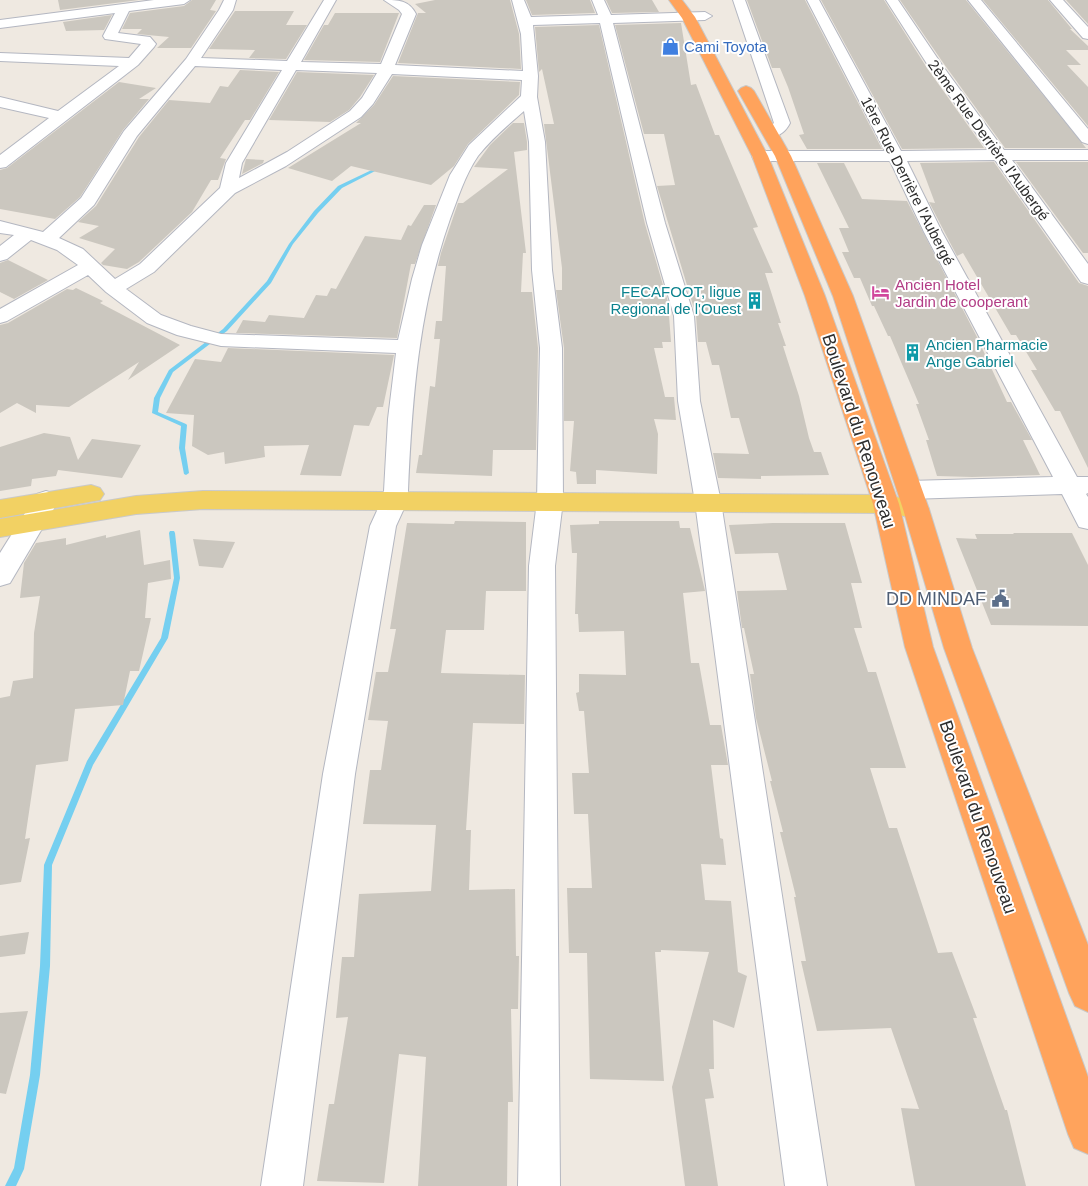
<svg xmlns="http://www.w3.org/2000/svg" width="1088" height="1186" font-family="Arial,sans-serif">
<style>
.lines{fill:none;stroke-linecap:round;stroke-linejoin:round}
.stream{fill:#75cff0;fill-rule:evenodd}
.building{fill:#cbc7bf}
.minor-casing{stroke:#b4b7c1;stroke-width:2}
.major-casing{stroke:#c9c9c9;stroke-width:2}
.highway-casing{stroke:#c9c9c9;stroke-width:2}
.minor{fill:#fff;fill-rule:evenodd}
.major{fill:#f2d163;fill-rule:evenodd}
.highway{fill:#ffa35c;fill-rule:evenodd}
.labels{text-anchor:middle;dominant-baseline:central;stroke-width:4;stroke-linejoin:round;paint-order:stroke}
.far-shop-label{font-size:15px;fill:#366cbe;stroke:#fff;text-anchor:start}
.far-street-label{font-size:15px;fill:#2e2e2e;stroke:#fff}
.far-hotel-label{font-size:15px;fill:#b23c85;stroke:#fff;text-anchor:start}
.far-culture-label{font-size:15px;fill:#0d838f;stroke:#fff;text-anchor:end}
.street-label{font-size:18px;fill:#2e2e2e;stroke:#fff}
.service-label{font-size:18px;fill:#4e5e75;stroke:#fff;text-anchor:end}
</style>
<rect width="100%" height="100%" fill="#efe9e1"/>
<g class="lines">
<g class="stream">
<polygon points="380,166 383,167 342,188 318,213 293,244 271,283 227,331 173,372 160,398 158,412 186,424 187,425 185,448 189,473 186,475 184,474 179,448 181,426 152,413 154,398 169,370 223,329 267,281 289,244 314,211 338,186"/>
<polygon points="170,531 174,531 175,533 180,578 168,638 93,765 52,865 50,966 40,1075 24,1169 16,1186 5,1186 14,1168 30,1075 40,966 44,865 87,761 161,638 174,578 169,533"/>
</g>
</g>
<g class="building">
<polygon points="58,0 139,0 60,10"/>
<polygon points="192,0 216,0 210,10 216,11 191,48 157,48 169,37 137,34 142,29 122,29 130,13 184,6"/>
<polygon points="435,0 510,0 519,34 521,69 398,63 418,13 426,13 415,4"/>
<polygon points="526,0 590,0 595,13 532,15"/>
<polygon points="606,0 652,0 659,12 612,13"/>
<polygon points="747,0 805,0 882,149 807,149 799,135 804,134 788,87 780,68 772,68"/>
<polygon points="821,0 884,0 927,68 984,148 902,149"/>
<polygon points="900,0 966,0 1086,148 1005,148 944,64"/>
<polygon points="983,0 1048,0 1072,29 1070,29 1088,46 1088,50 1066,50 1081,65 1067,65 1088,87 1088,126"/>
<polygon points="1066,0 1088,0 1088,24"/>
<polygon points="235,11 294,11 286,25 307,25 286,59 249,58 255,50 209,49"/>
<polygon points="335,13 399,13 380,62 304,60 324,25 328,25"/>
<polygon points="112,15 104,30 66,31 63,22"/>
<polygon points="681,23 691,85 696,84 715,135 719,135 758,227 753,228 773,273 765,273 781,323 778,323 786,346 783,346 799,396 809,438 814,452 821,452 829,475 761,476 761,479 718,478 713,453 749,454 739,418 731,418 719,365 712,365 706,342 698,342 696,315 657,186 675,185 664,134 644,134 615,25"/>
<polygon points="599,25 645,224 668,302 671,342 662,342 663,348 654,348 665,397 674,397 676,420 654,419 658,434 657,474 596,470 596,484 577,484 576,472 570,471 574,421 564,421 564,348 556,290 562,290 562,268 544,124 554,124 542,69 539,72 535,27"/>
<polygon points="240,70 279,72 250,120 245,120 220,158 226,159 218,180 211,180 192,212 139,262 127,269 103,265 101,263 115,249 79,238 99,226 78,222 96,206 139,137 169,100 210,103 220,86 228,87"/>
<polygon points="297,72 374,75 360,97 349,110 330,122 269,120"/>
<polygon points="393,76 520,82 519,95 468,144 454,166 431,185 351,166 332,181 288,168 361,123 356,123 374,105"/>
<polygon points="119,82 156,88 139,99 149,99 123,130 80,197 55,219 0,209 0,170 7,168"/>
<polygon points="513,123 524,123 527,142 527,150 514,152 526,253 523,253 521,292 532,292 538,348 536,450 493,450 492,476 416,473 419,455 422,455 430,386 435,387 440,339 434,339 436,321 442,321 446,266 438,266 441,253 458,203 463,203 508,169 474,167 490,145"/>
<polygon points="246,159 264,160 263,163 242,174"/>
<polygon points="994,162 1079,283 1088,286 1088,468 1060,411 1055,411 1031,370 1037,370 1016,335 1011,335 963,253 957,256 944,231 929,202 935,203 920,163"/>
<polygon points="1016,162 1088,162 1088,253 1083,253"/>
<polygon points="817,163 844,163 862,199 907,201 976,335 1007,402 1011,402 1032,440 1023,440 1040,475 972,477 937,476 926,440 929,440 916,404 919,404 890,336 888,336 874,306 872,306 860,278 854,278 842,252 849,252 839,228 849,228"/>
<polygon points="424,205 436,205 415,264 411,264 397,338 236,333 243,320 265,322 269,315 304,318 316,295 327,296 331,288 336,289 365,236 401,240 408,225 411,226"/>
<polygon points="8,260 48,280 14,299 0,292 0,263"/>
<polygon points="76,288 103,301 100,303 180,345 128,380 139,362 69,407 36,405 36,413 17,403 0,413 0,325 8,323 67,289 73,290"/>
<polygon points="228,348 394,355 383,407 377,407 369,426 354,425 341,476 300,475 309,445 264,446 265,457 225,464 224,452 208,455 192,446 194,415 166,413 195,359 221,362"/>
<polygon points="44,433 70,437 78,460 92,439 141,445 122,478 58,470 56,476 32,479 31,486 0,491 0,447"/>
<polygon points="455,521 526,522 526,591 486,591 484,630 446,630 441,673 525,675 524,724 473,723 466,830 471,830 469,890 515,889 516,956 519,956 518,1009 511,1009 513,1102 508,1102 507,1186 418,1186 426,1057 399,1054 384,1183 317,1181 329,1104 334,1104 348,1017 336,1018 342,957 354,957 359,894 431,891 436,825 363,824 370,770 381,770 388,721 368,720 376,672 388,672 396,629 390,629 407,523 454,524"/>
<polygon points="599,521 679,521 680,528 690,528 705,591 683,593 691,663 699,663 710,725 721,725 728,765 711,765 720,838 723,839 726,865 701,864 705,900 731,901 738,972 747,976 734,1028 713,1020 714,1069 709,1069 714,1098 705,1099 718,1186 685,1186 672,1087 709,952 661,950 661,952 655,952 664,1081 590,1079 587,953 569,953 567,888 592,888 588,814 574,814 572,773 589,773 584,711 579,711 576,693 579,692 579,674 626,675 624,631 579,632 578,614 575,614 577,553 572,553 570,525 599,524"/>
<polygon points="773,523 845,523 862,583 851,583 862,628 854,628 868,672 876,672 906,768 870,768 889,828 897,828 938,953 952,952 977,1018 973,1018 1005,1110 1007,1110 1026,1186 915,1186 901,1108 919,1109 891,1028 817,1031 801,961 806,961 794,897 796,897 780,832 783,832 770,781 772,781 756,718 750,674 754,674 744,628 742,628 737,591 787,590 778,553 735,554 729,525"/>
<polygon points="140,530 144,565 170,560 171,579 148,583 145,618 151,618 139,671 130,671 123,705 75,709 68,761 36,765 25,839 30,838 21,882 0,885 0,698 10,696 13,681 33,678 34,633 40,596 20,598 24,563 36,543 66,538 66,545 106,535 106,538"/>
<polygon points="1013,533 1072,533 1088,565 1088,626 991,625 956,538 977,539 975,534 1014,534"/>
<polygon points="193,539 235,542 223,568 199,566"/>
<polygon points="29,932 25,954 0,957 0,936"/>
<polygon points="28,1011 6,1094 0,1093 0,1013"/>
</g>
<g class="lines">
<defs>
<g id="minor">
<polygon points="154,0 190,0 184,4 129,11 118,33 150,37 156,44 154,47 138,65 6,167 0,168 0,155 49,118 0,107 0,97 58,111 119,66 0,61 0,53 129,58 141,44 105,39 103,36 115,13 0,28 0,20"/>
<path d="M224 0H236L233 10 201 58 287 61 324 0H336L301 62 381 64 402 14 399 10 384 0C398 0 409 0 416 14L395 65 523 71 521 34 512 0H524L531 17 598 15 592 0H604L611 15 705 12 712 16 705 20 613 23 665 223 694 316 700 401 721 502 827 1186H785L695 502 678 401 674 316 647 223 600 23 533 25 538 76 537 97 545 142 552 270 562 348 563 501 555 566 560 1186H518L529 566 537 501 540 348 532 270 529 142 524 111C508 125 491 139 478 156 465 175 458 198 450 219 419 307 412 398 408 491L407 502 396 526 355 774 303 1186H261L323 774 370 526 381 502 384 491 388 419 396 353 221 346 177 335 147 323 106 292 88 275 7 321 0 323V309L78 265 57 250 31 240 7 259 0 261V246L14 235 0 233V221L43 232 81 198 124 131 186 59 219 10ZM195 66 282 70 226 163 220 188 140 264 115 279 83 249 59 238 94 205 137 136ZM296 70 377 73 362 98 350 111 287 152 239 178 242 163ZM392 74 522 80 521 96 469 145 450 175 422 245 412 279 398 340 221 334 191 326 161 315 126 289 154 272 235 193 286 166 361 117 373 104Z"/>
<path d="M733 0H745L790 123C785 133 776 139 765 136L763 133 774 123Z"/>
<polygon points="807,0 819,0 901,151 988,150 929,67 886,0 898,0 942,65 1004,150 1088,150 1088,160 1012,160 1088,264 1088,284 1081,282 995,160 907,161 942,232 1077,477 1088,477 1088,493 1086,494 1088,497 1088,529 1079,527 1062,494 909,499 900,496 897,490 900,484 909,481 1053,477 924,232 890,161 760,161 754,160 752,156 754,152 760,151 885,151"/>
<polygon points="968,0 981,0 1088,129 1088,144 1082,142"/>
<polygon points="1050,0 1063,0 1088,27 1088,39 1083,38"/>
<polygon points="46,491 55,494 59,500 10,583 0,586 0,553 37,494"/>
</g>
<g id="major">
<polygon points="91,485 100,488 104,494 100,500 0,518 0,500"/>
<polygon points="203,491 886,495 925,503 929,509 925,515 916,518 886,513 203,509 136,514 0,537 0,519 136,496"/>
</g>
<g id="highway">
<polygon points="669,0 682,0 695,17 768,156 825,296 899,504 933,647 1088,1077 1088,1154 1074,1148 1068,1134 905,647 873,504 805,296 752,156 682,18"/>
<polygon points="746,86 751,88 754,91 791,156 853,296 929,509 972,648 1088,945 1088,1012 1075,1006 1069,993 944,648 903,509 833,296 775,156 738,91 741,88"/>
</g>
</defs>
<use href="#minor" class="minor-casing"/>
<use href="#major" class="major-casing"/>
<use href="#highway" class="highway-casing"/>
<use href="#minor" class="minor"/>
<use href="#major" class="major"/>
<use href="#highway" class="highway"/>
</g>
<defs>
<symbol id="shop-bare" viewBox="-9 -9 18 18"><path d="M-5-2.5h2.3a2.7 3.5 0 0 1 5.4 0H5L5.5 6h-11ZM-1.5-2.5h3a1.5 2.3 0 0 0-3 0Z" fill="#3f7fe0" stroke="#fff" stroke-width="2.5" paint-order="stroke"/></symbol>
<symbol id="hotel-bare" viewBox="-9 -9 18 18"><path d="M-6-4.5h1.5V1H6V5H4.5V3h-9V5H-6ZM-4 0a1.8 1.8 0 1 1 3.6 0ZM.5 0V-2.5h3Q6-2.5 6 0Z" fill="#d1479c" stroke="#fff" stroke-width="2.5" paint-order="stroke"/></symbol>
<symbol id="building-bare" viewBox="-9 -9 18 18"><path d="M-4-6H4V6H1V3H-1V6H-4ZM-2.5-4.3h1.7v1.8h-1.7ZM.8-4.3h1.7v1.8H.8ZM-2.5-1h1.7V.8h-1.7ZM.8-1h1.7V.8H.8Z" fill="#0f9aa8" stroke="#fff" stroke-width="2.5" paint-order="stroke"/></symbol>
<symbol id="civic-bare" viewBox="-9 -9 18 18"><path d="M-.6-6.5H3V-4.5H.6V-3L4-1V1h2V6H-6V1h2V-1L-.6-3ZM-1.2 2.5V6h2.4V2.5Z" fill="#5c6f8a" stroke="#fff" stroke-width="2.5" paint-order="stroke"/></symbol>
</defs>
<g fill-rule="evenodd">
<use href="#shop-bare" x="658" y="34" width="25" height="25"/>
<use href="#hotel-bare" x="868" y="280" width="25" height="25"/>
<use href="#building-bare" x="742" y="288" width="25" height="25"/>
<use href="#building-bare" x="900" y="340" width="25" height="25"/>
<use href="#civic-bare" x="988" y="586" width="25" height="25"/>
</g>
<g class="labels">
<g class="far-shop-label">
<text x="684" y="46">Cami Toyota</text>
</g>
<g class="far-street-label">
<text transform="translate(989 140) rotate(54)">2ème Rue Derrière l'Aubergé</text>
<text transform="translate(908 181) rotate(63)">1ère Rue Derrière l'Aubergé</text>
</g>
<g class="far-hotel-label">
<text x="895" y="284">Ancien Hotel<tspan x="895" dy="17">Jardin de cooperant</tspan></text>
</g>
<g class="far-culture-label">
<text x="741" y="291">FECAFOOT, ligue<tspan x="741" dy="17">Regional de l'Ouest</tspan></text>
<text x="926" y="344" text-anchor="start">Ancien Pharmacie<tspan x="926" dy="17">Ange Gabriel</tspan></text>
</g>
<g class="street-label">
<text transform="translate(859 431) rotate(72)">Boulevard du Renouveau</text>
<text transform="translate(978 817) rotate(71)">Boulevard du Renouveau</text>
</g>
<g class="service-label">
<text x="986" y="599">DD MINDAF</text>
</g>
</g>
</svg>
